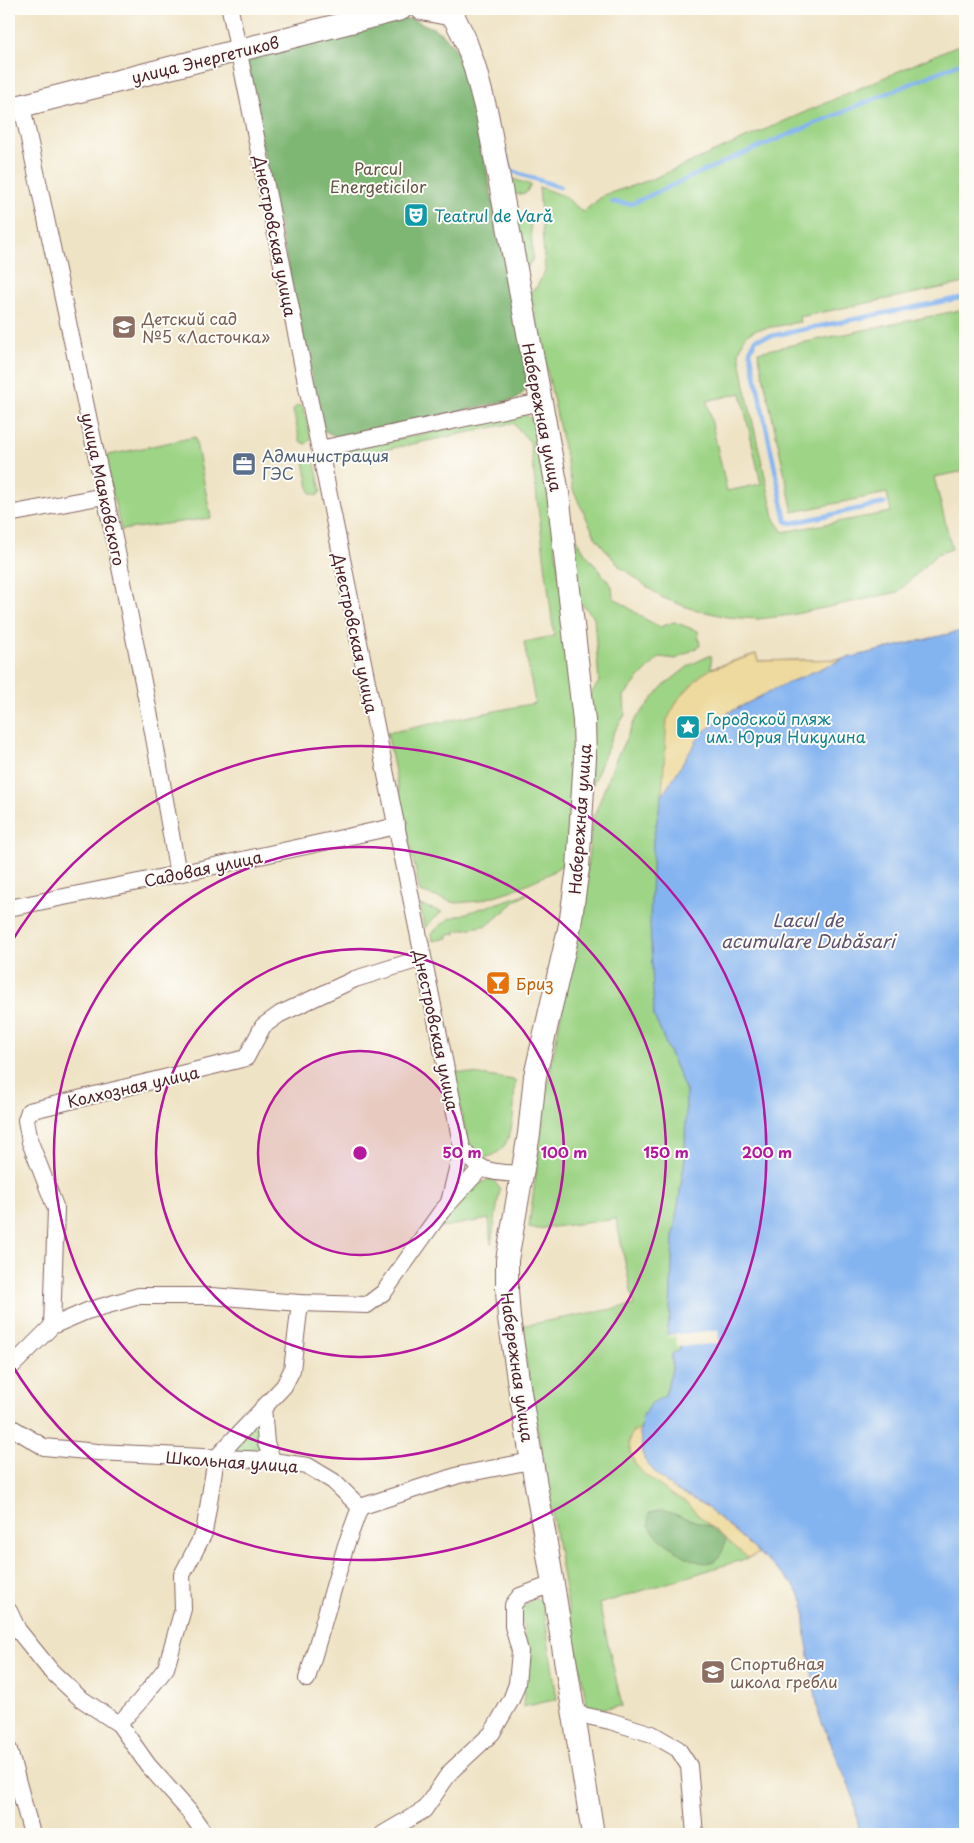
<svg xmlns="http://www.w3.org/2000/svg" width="974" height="1843" font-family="'Playpen Sans',sans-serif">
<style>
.green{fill:#9ed486;stroke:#747a58;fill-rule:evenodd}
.forest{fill:#7eb673;stroke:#646a4f}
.sand{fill:#eeda9e;stroke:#9c7c64}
.water{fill:#84b4f0;stroke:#676a8e}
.pier{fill:#efe3c5}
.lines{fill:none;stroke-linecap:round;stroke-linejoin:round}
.stream{stroke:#84b4f0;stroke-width:4.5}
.street-casing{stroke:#846461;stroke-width:18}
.secondary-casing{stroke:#846461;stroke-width:24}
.street{stroke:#fff;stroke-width:16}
.secondary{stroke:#fff;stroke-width:22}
.ring{fill:none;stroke:#b5179e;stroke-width:2.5}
.labels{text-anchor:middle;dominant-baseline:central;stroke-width:4;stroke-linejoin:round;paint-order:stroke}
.street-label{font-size:16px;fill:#4a1f2b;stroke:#fdfcf7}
.park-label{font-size:16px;fill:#635546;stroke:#fdfcf7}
.culture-label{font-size:16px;fill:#0d838f;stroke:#fdfcf7;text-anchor:start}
.education-label{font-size:16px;fill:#785e54;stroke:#fdfcf7;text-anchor:start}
.service-label{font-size:16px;fill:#4e5e75;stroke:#fdfcf7;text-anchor:start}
.food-label{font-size:16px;fill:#c56008;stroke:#fdfcf7;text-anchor:start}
.water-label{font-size:18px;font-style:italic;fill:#5e5370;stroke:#fdfcf7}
.centre{fill:#b5179e;stroke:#fdfcf7;stroke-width:2.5}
.ring-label{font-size:15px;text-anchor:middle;font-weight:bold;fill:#b5179e;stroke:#fdfcf7;stroke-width:4;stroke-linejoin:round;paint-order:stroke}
</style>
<rect width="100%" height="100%" fill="#fdfcf7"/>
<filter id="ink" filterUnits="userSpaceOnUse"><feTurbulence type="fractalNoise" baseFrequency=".02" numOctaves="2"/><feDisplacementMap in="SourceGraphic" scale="10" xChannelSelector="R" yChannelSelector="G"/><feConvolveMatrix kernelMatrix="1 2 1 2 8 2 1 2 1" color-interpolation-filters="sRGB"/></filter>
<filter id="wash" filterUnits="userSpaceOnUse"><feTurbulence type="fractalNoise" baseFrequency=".0096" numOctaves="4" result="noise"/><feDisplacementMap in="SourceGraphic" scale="20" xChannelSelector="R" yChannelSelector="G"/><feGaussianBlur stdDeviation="1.12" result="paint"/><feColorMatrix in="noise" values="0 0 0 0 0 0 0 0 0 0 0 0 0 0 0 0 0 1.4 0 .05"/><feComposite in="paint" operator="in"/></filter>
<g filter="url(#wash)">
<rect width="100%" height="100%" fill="#efe3c5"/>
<g class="green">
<path d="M965 42V283L799 317 800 322 755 330 745 336 739 352 746 392 775 521 783 532 891 512 887 493 793 512 758 352 965 309V471L934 477 952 549 937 554 898 592 791 615 758 619 727 617 689 608 661 597 619 566 596 538 573 490 530 291 536 288 545 271 539 187 564 196 583 212 604 195 650 180ZM741 393 761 484 727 491 707 401Z"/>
<polygon points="507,177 531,185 526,193 512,195"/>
<polygon points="530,219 533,258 526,270 516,223"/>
<polygon points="297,405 303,407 311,439 306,444 300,441 293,410"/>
<polygon points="516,414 528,416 538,424 579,713 572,844 562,865 549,874 513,890 478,901 456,903 420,892 387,733 535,703 524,642 554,636 530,442 513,423 336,460 338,452"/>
<polygon points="195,437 211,518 121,530 104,456"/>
<polygon points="308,456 314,459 321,491 317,496 310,493 304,461"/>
<polygon points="568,525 585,553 612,586 613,597 645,619 660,627 674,622 698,631 700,646 676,659 660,657 640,677 624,696 625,715 614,732 591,789 590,695 599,682 594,617 579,601"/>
<path d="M756 654 758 661 843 659 783 685 728 713 701 734 662 796 653 840 654 1016 686 1091 685 1159 673 1238 670 1313 668 1334H679L680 1349 672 1354V1369L665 1396C645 1407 643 1412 640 1434L704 1505 759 1553 748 1558 599 1604 622 1706 588 1710 569 1613 520 1326 634 1305 616 1219 538 1229 529 1227 546 1094 586 879 592 822 614 763 635 720 662 687 690 665 711 655V668Z"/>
<polygon points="529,893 517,900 488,925 456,931 456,934 447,935 448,938 433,941 432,933 448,919"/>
<polygon points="420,905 442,912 424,928"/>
<path d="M452 1071 515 1080C513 1107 518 1155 482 1158L469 1148Z"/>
<polygon points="492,1178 500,1189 491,1244 489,1219 437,1228 473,1187"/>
<polygon points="258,1417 264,1454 230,1451"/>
<polygon points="542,1598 557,1699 523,1707 527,1647 520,1609 532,1600"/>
</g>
<g class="forest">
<polygon points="395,19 411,19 433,28 445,36 460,55 469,86 530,380 525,391 516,399 337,437 323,430 245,65 252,57"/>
<path d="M662 1510 710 1526 726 1538C720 1576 693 1563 671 1547 664 1541 652 1534 649 1524 649 1521 649 1516 649 1513Z"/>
</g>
<g class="sand">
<polygon points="756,654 758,661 843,659 783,685 728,713 662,796 667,720 679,698 700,676 711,669"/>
<polygon points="640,1430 644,1459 674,1489 704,1505 759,1553 748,1558 697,1514 688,1503 672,1495 643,1473 635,1464 630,1451 629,1441 632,1432"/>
</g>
<polygon class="water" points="965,630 965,1834 860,1834 853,1796 819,1715 806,1638 804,1603 794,1585 732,1529 704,1505 674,1489 657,1475 644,1459 640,1434 642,1417 650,1404 665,1396 672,1369 672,1354 680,1349 679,1334 667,1335 670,1313 673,1238 685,1159 686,1091 654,1016 650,923 653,840 662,796 701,734 728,713 783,685 843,659"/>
<polygon class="pier" points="718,1330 719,1343 677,1347 676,1336 668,1337 667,1335"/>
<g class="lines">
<g class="stream">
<polyline points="504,150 511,170 520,174 560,187"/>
<polyline points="612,202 631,204 735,157 965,61"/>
<polyline points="885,503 792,523 786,521 750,351 756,339 965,297"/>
</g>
</g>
</g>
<g filter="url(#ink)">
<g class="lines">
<defs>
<g id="street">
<path d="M230 9 462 1148C480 1174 492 1172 521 1174"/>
<polyline points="22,106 117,552 153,732 178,874"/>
<polyline points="320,449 541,402"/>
<polyline points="9,514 104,496"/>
<polyline points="9,908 178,874 397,826"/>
<polyline points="449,1202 462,1148"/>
<polyline points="52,1326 56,1209 30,1142 26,1120 29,1111 246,1058 263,1026 280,1014 355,979 423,958"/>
<polyline points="9,1369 52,1326 87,1311 139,1296 211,1296 300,1303 367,1305 384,1292 441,1212 481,1168"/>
<polyline points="263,1407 266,1443 273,1462"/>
<polyline points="9,1426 44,1447 97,1452 265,1460 308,1466 333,1481 360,1507 459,1475 531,1461"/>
<polyline points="9,1611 18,1630 51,1671 80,1698 119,1724 148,1765 188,1810 205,1834"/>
<polyline points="307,1679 346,1545 360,1507"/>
<polyline points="573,1713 610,1721 652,1734 678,1749 689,1766 695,1834"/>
<polyline points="119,1724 140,1701 166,1668 183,1609 182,1575 204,1533 216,1458 284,1386 292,1370 300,1303"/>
<polyline points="9,1750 32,1834"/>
<polyline points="383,1834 424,1810 450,1772 492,1733 511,1700 517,1684 520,1651 513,1626 513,1605 520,1596 553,1584"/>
</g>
<g id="secondary">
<polyline points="422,9 453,15"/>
<polyline points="450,9 464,37 474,65 487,114 541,402 558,493 584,721 585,757 578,868 570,925 535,1076 529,1134 507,1260 507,1290 509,1318 520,1392 553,1584 593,1834"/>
<polyline points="9,109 401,9"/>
</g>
</defs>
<use href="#street" class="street-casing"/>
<use href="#secondary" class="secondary-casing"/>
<use href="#street" class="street"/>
<use href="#secondary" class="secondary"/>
</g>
</g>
<circle cx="360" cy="1153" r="102" fill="#b5179e" fill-opacity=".12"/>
<g class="ring">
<circle cx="360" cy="1153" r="102"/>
<circle cx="360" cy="1153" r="204"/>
<circle cx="360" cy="1153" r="306"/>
<path d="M9 946A407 407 0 1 1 9 1360"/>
</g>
<defs>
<symbol id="theatre-square" viewBox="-11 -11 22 22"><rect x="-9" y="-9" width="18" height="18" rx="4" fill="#0f9aa8" stroke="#fdfcf7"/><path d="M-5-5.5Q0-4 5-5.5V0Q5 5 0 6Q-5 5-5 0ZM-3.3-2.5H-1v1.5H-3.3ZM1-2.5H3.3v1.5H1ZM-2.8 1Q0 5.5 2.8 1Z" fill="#fff"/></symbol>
<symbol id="school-square" viewBox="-11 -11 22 22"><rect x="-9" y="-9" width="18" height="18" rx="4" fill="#8d6e63" stroke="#fdfcf7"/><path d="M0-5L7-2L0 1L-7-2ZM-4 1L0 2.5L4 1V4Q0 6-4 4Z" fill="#fff"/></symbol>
<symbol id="office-square" viewBox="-11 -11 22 22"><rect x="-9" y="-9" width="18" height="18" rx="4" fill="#5c6f8a" stroke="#fdfcf7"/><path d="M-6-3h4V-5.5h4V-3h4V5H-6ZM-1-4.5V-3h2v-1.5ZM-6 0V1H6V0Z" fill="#fff"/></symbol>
<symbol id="sight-square" viewBox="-11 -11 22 22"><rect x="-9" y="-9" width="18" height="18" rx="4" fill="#0f9aa8" stroke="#fdfcf7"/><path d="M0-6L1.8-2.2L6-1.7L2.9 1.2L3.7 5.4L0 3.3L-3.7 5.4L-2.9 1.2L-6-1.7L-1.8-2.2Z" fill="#fff"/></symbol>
<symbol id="bar-square" viewBox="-11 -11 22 22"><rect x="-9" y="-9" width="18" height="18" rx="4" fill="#e8710a" stroke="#fdfcf7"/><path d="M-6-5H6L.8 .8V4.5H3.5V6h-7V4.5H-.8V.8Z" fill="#fff"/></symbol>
</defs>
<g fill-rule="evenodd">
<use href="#theatre-square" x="402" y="201" width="28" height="28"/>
<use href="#school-square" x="110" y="313" width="28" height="28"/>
<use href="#office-square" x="230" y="450" width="28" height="28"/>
<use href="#sight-square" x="674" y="713" width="28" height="28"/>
<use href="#bar-square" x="484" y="969" width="28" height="28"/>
<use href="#school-square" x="699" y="1658" width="28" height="28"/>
</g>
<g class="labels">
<g class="street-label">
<text transform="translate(205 59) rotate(-14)">улица Энергетиков</text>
<text transform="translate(276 236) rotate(79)">Днестровская улица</text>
<text transform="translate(543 417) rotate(79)">Набережная улица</text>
<text transform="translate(104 489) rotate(78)">улица Маяковского</text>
<text transform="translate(356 633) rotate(78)">Днестровская улица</text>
<text transform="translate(579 819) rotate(-86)">Набережная улица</text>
<text transform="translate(203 868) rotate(-12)">Садовая улица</text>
<text transform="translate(437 1030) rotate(78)">Днестровская улица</text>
<text transform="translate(133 1086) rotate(-13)">Колхозная улица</text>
<text transform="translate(518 1367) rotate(82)">Набережная улица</text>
<text transform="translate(232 1461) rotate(4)">Школьная улица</text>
</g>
<g class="park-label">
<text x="378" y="168">Parcul<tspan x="378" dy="18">Energeticilor</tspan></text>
</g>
<g class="culture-label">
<text x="434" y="215">Teatrul de Vară</text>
<text x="706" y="718">Городской пляж<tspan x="706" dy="18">им. Юрия Никулина</tspan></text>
</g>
<g class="education-label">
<text x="142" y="318">Детский сад<tspan x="142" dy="18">№5 «Ласточка»</tspan></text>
<text x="730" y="1663">Спортивная<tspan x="730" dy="18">школа гребли</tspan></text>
</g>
<g class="service-label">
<text x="262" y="455">Администрация<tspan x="262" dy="18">ГЭС</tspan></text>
</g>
<g class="food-label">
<text x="516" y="983">Бриз</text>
</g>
<g class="water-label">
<text x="808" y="919">Lacul de<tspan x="808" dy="21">acumulare Dubăsari</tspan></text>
</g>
</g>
<circle cx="360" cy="1153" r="8" class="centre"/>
<g class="ring-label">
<text x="462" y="1158">50 m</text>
<text x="564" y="1158">100 m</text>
<text x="666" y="1158">150 m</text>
<text x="767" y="1158">200 m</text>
</g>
<rect width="974" height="1843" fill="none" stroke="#fdfcf7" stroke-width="30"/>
</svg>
